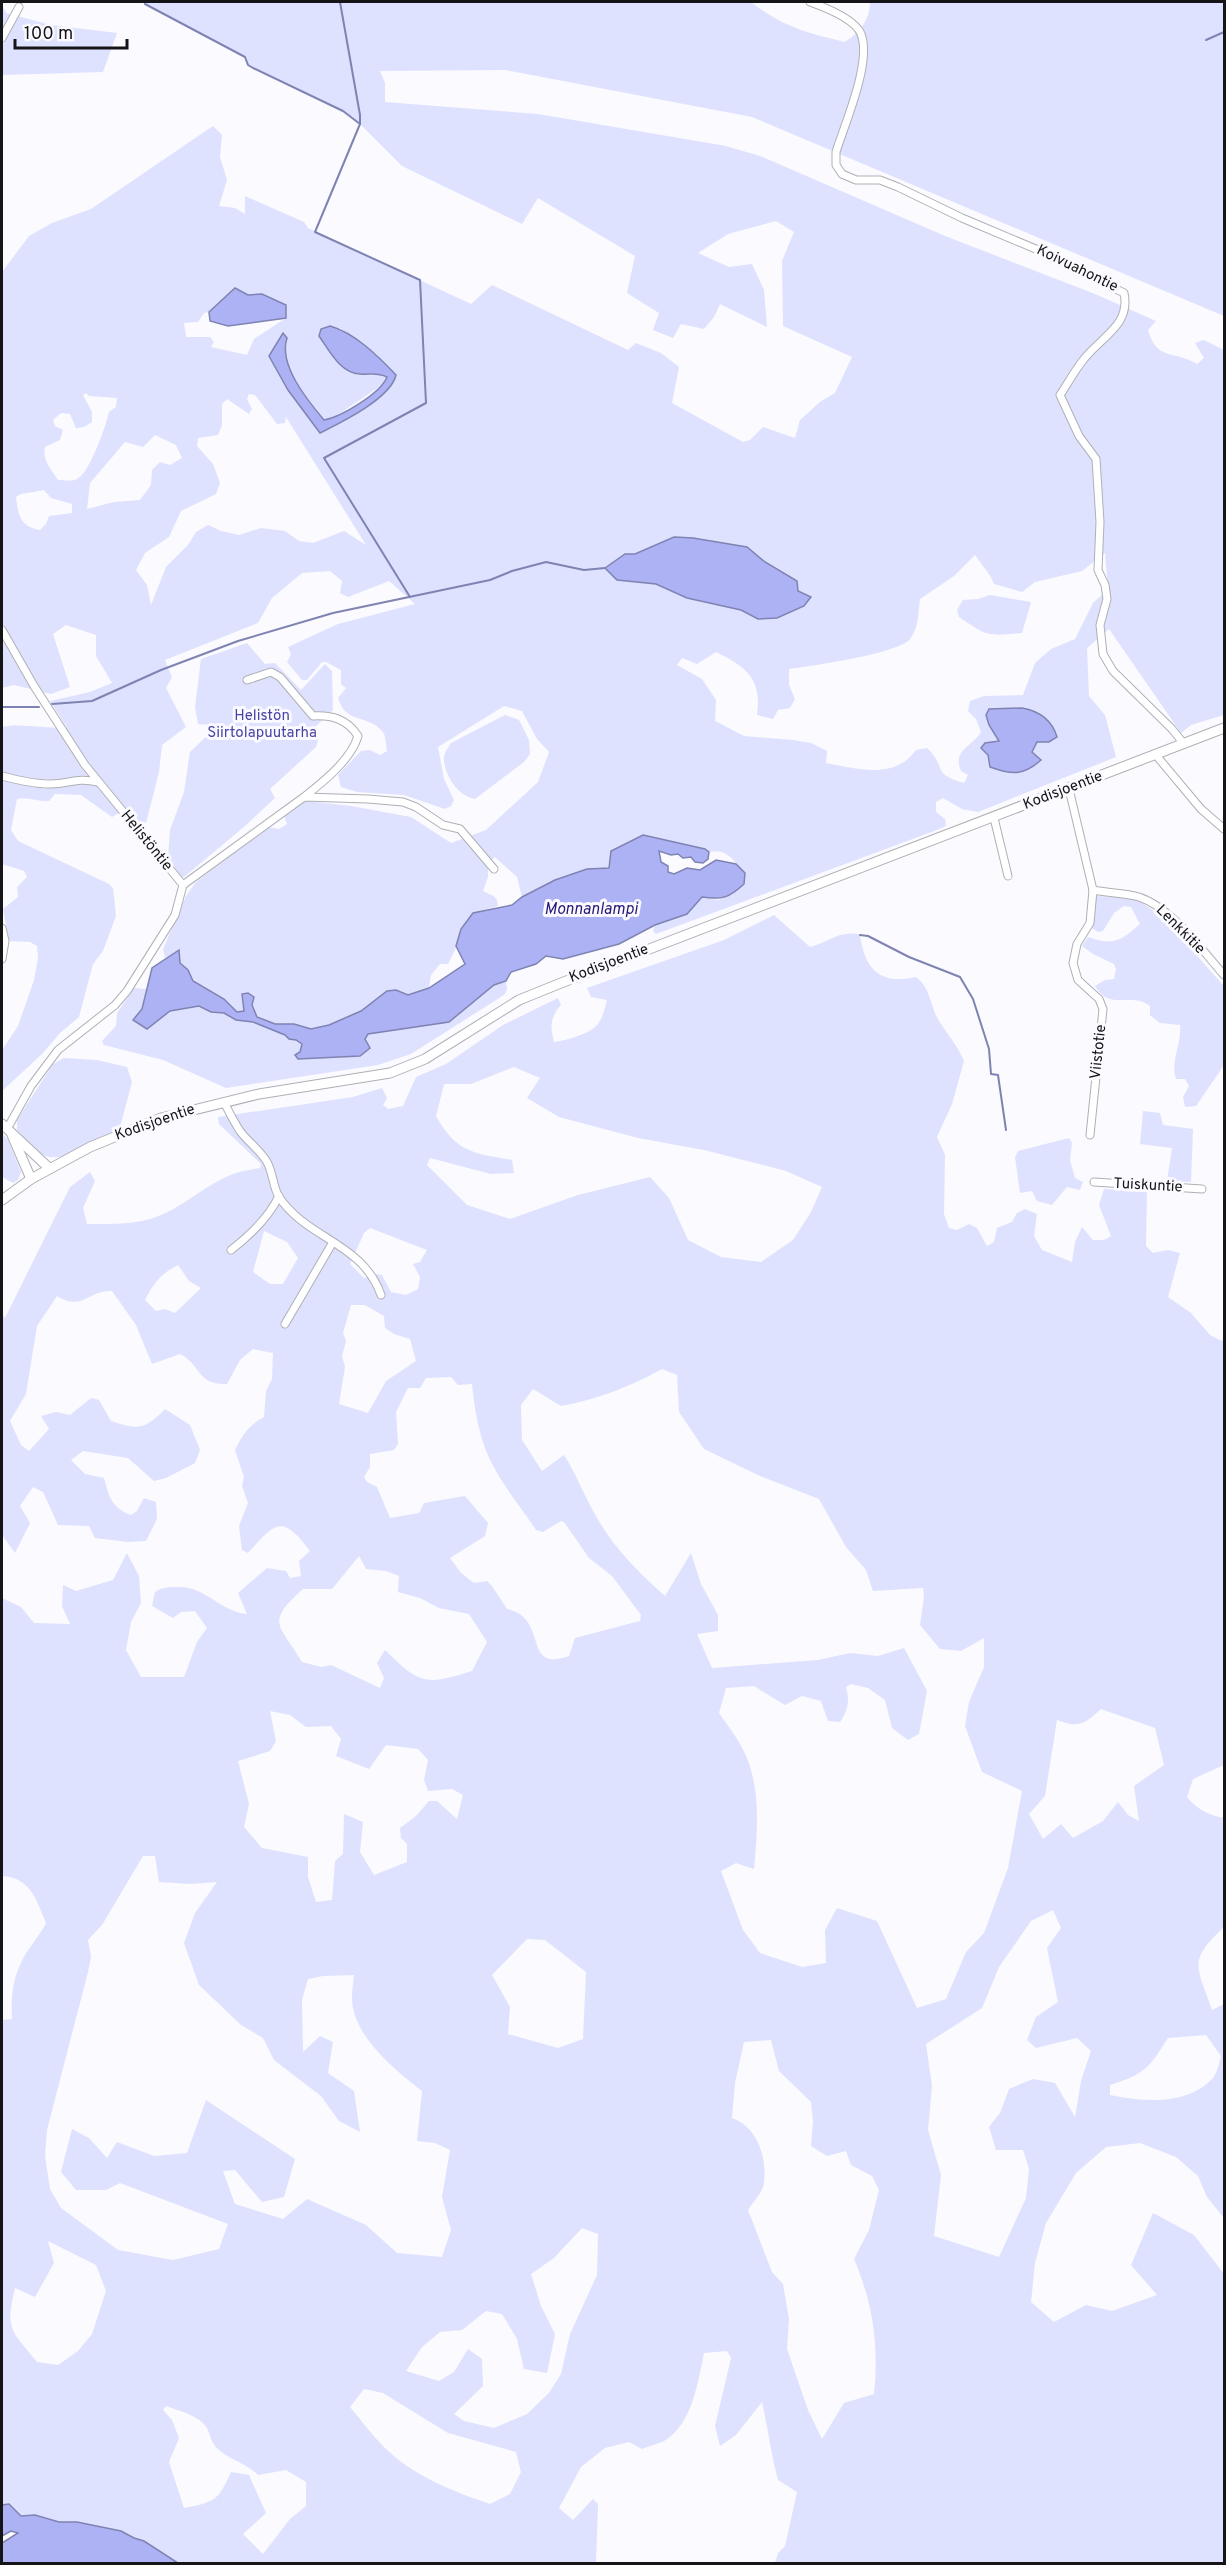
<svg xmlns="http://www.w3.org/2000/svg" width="1226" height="2565" font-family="Overpass,sans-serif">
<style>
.green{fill:#dee2ff;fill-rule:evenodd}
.water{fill:#adb2f5;stroke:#7f83b2;stroke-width:1.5}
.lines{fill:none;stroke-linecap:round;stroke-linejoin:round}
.stream{stroke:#7f83b2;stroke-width:2}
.street-casing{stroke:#afb0b5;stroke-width:9}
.secondary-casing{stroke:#afb0b5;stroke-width:11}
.street{stroke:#fff;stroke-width:7}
.secondary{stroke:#fff;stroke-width:9}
.labels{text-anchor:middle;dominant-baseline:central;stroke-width:6;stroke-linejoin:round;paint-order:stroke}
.street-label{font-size:15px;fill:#151517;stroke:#fafaff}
.park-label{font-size:15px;fill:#4945a4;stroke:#fafaff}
.water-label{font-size:16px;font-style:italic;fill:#261774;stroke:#fafaff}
</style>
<rect width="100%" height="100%" fill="#fafaff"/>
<g class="green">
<path d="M141 2H751C783 27 807 33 845 42 860 32 870 20 870 2H1224V316L752 117 505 70 380 71 385 83V102L538 114 726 146 760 156 945 236 1095 294 1156 321 1148 330C1157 362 1175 350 1197 364L1204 358 1195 343 1204 340 1224 350V715L1191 725 1181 733 1109 629 1087 648 1089 696 1105 715 1116 757 978 812 962 809 943 798 936 802V812L945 819 946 826 937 830 656 934 653 931 655 925 687 914 702 897 718 900 733 894 745 873C733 861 728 848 709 852L705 849 660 839 609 868 587 869 555 880 522 897 517 877 495 857 488 863V877L483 891C492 896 497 895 498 906L473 913 448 964H440L431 975 429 988 408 995 396 990 361 1011 329 1025 311 1029 294 1024H275L257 1017 252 1005 254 997 248 993 242 994 244 1012H237L224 999 193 981 188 970 180 963 179 951 165 958 163 949 186 896 196 882 267 827 279 829 287 824 284 816 306 801 351 806 411 817 451 843 486 830 538 782 549 752 537 739 522 711 504 706 438 747 444 779 454 800 451 806 445 809 404 795 357 792 341 787 338 775 361 751 370 750 380 755 387 751C386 746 386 736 383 732 367 713 346 725 338 698L346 688 341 684V670L326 662H322L307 680H302L287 662 291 654 288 647 338 624 415 604 389 581 348 597 340 593 342 581 330 571 302 573 272 598 258 623 165 660 172 677 166 688 186 727 162 745 159 772 146 823 134 820 124 810 112 817 81 795 55 794 49 801C38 802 28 796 17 799L11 830 18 841 109 884 113 888 116 916 103 951 93 964 79 1017 60 1033 42 1054 2 1091V1050L18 1026 34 980 38 958 37 946 30 942 9 941 3 909 18 897 17 887 27 877 24 871 2 864V727C24 723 44 729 67 728L50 701 90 692 112 683 96 656V635L66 625 53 634 70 687 51 694 14 685 2 688V272L29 236 52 223 91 209 213 126 222 135 220 157 227 180 219 206 235 208 245 214V196L304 222 308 228 471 304 492 285 628 350 636 343 661 353 679 367 672 403 743 442 750 440 763 427 795 438 800 420 820 402 835 393 852 357 783 326 782 261 794 232 776 221 728 234 698 253 729 267 752 264 764 290 767 327 720 304 714 317 704 329 681 324 673 338 653 330 659 313 627 293 635 256 538 198 522 224 402 166 353 117 253 68 248 65 245 57ZM262 294 286 305V318L254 339 247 355 211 347 214 342 210 337H186L184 323 198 322 204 313 209 312 225 297ZM340 328 376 354 396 375 357 411 320 432 288 390 269 356 287 338C278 365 308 401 324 420L333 418 385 383 387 377C375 372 368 377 358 374 340 369 329 350 319 336L322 329ZM86 393 89 396 117 398 116 407 109 412C106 426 89 474 77 479 72 482 64 480 58 480 51 469 42 460 45 447L60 440 63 430 55 426 53 420 61 413 70 414 76 428 84 427 92 422V412L83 395ZM249 394 255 395 277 424 285 423 286 417 366 545 344 531 313 543 299 541 285 531 261 528 239 535 221 531 208 525 196 532 188 545 166 567 151 605 147 585 136 570 145 553 169 537 181 511 216 494 220 483 213 464 197 446 198 438 218 435 222 425V404L227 399 249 414 252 409 247 399ZM155 435 176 445 182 458 170 465 160 462 152 470 151 485 140 500 114 502 87 509 90 483 125 442 143 447ZM44 490 51 498 72 504V513L49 516 46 524 40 530C20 527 18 514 16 497L21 494ZM674 537 747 547 765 562 796 581 798 591 810 597 758 619 741 610 687 598 656 584 617 580 625 554H635ZM1105 553 1108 589 1093 603 1075 639 1051 649 1035 663 1023 695 984 696 970 701 968 711 976 719 981 732C972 747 952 750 961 771L968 775 964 783C930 773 948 768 927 748L916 750C895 780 857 769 826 763L827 751 811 743 793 740 744 736 715 721 716 700 702 679 677 665 682 658 697 664 716 652C747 667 762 679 757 715L773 719 778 710 790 708 795 699 789 685V669C810 666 898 654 910 639 919 627 918 614 920 599L954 576 975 555 991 577 994 584 1022 592 1035 582 1082 571ZM986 715 1049 742H1037L1032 752 1041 760 990 767 988 755 1000 741 989 724Z"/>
<polygon points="2,5 6,13 51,25 117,33 103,72 2,75"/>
<path d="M990 595 1031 602 1022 633C986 636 989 637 959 617L957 610 963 600 978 599Z"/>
<polygon points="247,643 265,664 275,663 301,690 325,664 332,671 333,710 314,728 319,737 316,747 270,789 275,798 245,826 184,877 180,876 168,857 170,830 184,792 190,752 211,732 210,725 198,724 195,707 201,659"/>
<path d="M505 715 519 720 529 740 530 754 524 762 475 799C458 796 446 777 444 761 443 754 448 748 451 743Z"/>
<path d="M1096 896C1108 897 1127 896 1138 901 1162 911 1205 966 1224 986V1065L1196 1106 1185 1107 1183 1097 1189 1086 1185 1079H1176C1170 1062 1182 1043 1180 1025L1160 1023 1150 1015V1006C1131 991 1110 1012 1095 986L1105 980 1114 979 1116 969 1114 964 1093 954 1082 946 1088 937C1113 946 1121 941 1140 924L1131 907 1124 906 1114 913 1103 931 1098 932 1092 928Z"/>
<path d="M774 915 810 947C829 942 841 929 860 935 865 970 880 985 916 977 932 989 930 1009 941 1024 949 1036 958 1047 964 1061L952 1104 937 1137 945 1155 944 1214 949 1228 957 1230 969 1224 977 1228 987 1246 994 1242 997 1228 1012 1222 1017 1213 1025 1209 1037 1214 1034 1236 1042 1250 1072 1262 1075 1242 1082 1227 1093 1240H1104L1111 1236 1099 1205 1104 1189 1147 1192 1146 1246 1153 1253 1168 1250 1180 1253 1168 1297 1191 1313 1210 1335 1222 1341 1224 1337V1765L1193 1779 1187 1797C1198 1810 1208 1815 1224 1818V1927C1187 1962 1197 1965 1212 2010L1224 2004V2218L1207 2197 1198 2176 1176 2157 1140 2143 1106 2147 1076 2173 1046 2223 1035 2263 1031 2302 1054 2322 1086 2305 1112 2311 1157 2295 1131 2265 1153 2213 1194 2235 1224 2274V2563H775L778 2553 785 2546 797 2492 778 2480C771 2454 768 2428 762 2402L736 2435 720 2446 715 2426 731 2358 727 2351 704 2353C698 2382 692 2425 664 2441 658 2444 649 2446 642 2449L629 2442 605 2448 581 2467 559 2508 573 2520 593 2499 598 2504 596 2563H178L144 2541 134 2538 121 2531 77 2522H59L35 2515 21 2516 9 2504 2 2505V2020L12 2019C11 2000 12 1981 21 1963 27 1949 39 1937 46 1923 36 1899 31 1878 2 1876V1598L21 1607 34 1623 70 1624 62 1606 63 1585 76 1591 113 1580 127 1553 139 1576 141 1603 131 1622 126 1650 141 1677H184L197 1642 207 1628 195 1611 181 1612 173 1618 152 1606 155 1592C163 1587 169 1587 178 1587 205 1586 221 1612 247 1614L238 1593 267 1568 286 1571 290 1578 301 1576 299 1561 310 1551C282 1514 276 1522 248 1553L242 1550 239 1526 248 1503 242 1486 244 1477 235 1450C242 1435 250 1424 264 1417L266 1391 272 1379 273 1353 253 1349 240 1360 227 1384C196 1385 201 1364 180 1354L152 1364 136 1325 112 1291C87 1290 83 1312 57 1296L37 1326 26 1394 10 1421 21 1445 29 1451 49 1429 41 1416 56 1412 70 1415 91 1398 99 1400 111 1421C138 1430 145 1430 165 1409L190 1425 200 1450 195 1463 166 1478 154 1481 128 1458 83 1451 71 1460 85 1474 104 1478C109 1497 112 1508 131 1515L137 1511 144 1498 156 1502 157 1519 146 1541 128 1542 95 1538 89 1526 58 1525 43 1492 33 1487 20 1506 30 1523 15 1553 2 1535V1314L5 1318 70 1187 90 1172 95 1181 83 1208 87 1224C109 1224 135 1225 156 1217 181 1208 201 1189 224 1178 235 1172 248 1170 260 1168L261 1164 219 1124 218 1117 353 1097 382 1088 387 1098 383 1105 388 1109 403 1106 416 1077 446 1064 503 1025 558 998 561 1005C550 1018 550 1025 554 1042 565 1041 592 1033 598 1024 603 1017 605 1008 607 1000L591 997 587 988 724 940ZM514 1067 540 1078 527 1098 559 1117 638 1138 704 1150 786 1171 822 1187 811 1212 793 1240 761 1262 721 1257 688 1240 669 1198 650 1177 578 1195 510 1219 467 1205 427 1165 430 1158 491 1174 514 1173 512 1160C473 1153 457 1153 436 1116L444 1084H471ZM370 1228 427 1250 420 1262 413 1264 420 1277 418 1289 406 1295 391 1292 382 1275 376 1274 364 1278 350 1264 364 1233ZM264 1231 287 1242 298 1258 283 1284H270L253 1272ZM178 1265 189 1281 201 1288 175 1313 165 1309 156 1311 145 1300C154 1283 160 1274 178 1265ZM351 1305H365L384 1316 385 1328 394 1334 410 1339 416 1361 386 1381 368 1413 339 1404 345 1367 342 1356 346 1341 343 1333ZM662 1369 677 1375 679 1412 704 1449 760 1476 819 1499 846 1547 866 1570 873 1591 923 1588 924 1597 920 1625 940 1649 961 1651 984 1638V1667L969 1702 965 1726 982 1772 1022 1791 1008 1868 984 1933 966 1952 946 1999 917 2008 877 1921 837 1908 825 1930 826 1963 802 1967 760 1953 743 1930 721 1871 736 1863 754 1869C757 1836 760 1802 751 1770 746 1749 731 1730 719 1713L726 1688 754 1686 785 1705 802 1696 821 1701 828 1721 840 1722C848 1710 850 1701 846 1687L851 1684 868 1688 885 1700 892 1728 908 1740 919 1734 927 1691 904 1648 878 1656 850 1653 818 1660 712 1668 697 1634 718 1631V1615L701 1584 691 1553 665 1596C639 1573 613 1547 596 1516 584 1496 577 1475 564 1455L542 1471 522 1440 521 1405 533 1389 561 1406C598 1399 629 1387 662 1369ZM451 1377 458 1385 472 1384C475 1414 480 1444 496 1471 507 1491 523 1510 536 1530L543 1532 561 1521 564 1522 589 1558 612 1576 641 1615 640 1621 575 1638 569 1656C521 1673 550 1618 507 1609L492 1586 487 1581 474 1583 461 1573 450 1558 485 1536 488 1523 465 1496 424 1503 419 1513 390 1518 377 1487 367 1482 364 1477 370 1467V1454L394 1450 398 1444 396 1412 408 1388H420L426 1378ZM359 1556 366 1569 386 1571 399 1576 398 1592 420 1598 439 1608 469 1614 487 1642 472 1671C426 1686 419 1684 385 1650L377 1663 384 1678 380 1688 331 1665 321 1667 302 1662C280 1624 264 1624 303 1589H332ZM1101 1709 1155 1728 1164 1765 1134 1786 1139 1821 1128 1815 1118 1802 1103 1821 1073 1838 1061 1824 1043 1839 1029 1814 1045 1796 1057 1720C1079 1728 1083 1725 1101 1709ZM270 1711 290 1715 306 1727 331 1726 341 1739 336 1756 369 1769 386 1745 418 1749 428 1760 424 1780 428 1791 452 1789 463 1795 457 1819 437 1801H429L415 1817 400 1828 401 1838 407 1844V1862L374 1875 360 1852 363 1822 344 1814 343 1854 335 1861 332 1900 316 1902 308 1877V1857L262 1848 244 1827 249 1804 238 1761 270 1751 276 1741ZM143 1856H155L159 1882 190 1884 217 1882 195 1913 184 1943 199 1985 241 2025 263 2038 274 2060 321 2096 339 2121 360 2132 354 2091 328 2073 333 2042 320 2036 303 2052 302 2000 308 1979 323 1976 354 1975C353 1983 352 1991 352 1999 353 2036 395 2070 422 2091L417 2141 435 2143 450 2150 442 2197 451 2230 442 2257 397 2253 366 2225 307 2199 283 2219 235 2204 223 2171 235 2170 262 2202 284 2197 295 2159 206 2100 187 2153 154 2156 117 2142 107 2158 89 2138 72 2129 61 2172 76 2190H106L120 2183 228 2224 219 2249 173 2260 118 2250 61 2208 50 2189 45 2156 47 2130 88 1972 91 1957 88 1940 102 1925ZM1053 1910 1061 1928 1047 1948 1058 2002 1036 2017 1027 2040 1036 2048 1077 2038 1091 2051 1081 2081 1075 2117 1055 2083 1033 2079 1009 2089 1000 2113 989 2127 996 2150H1023L1029 2169 1026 2198 999 2257 934 2236 941 2175 928 2130 932 2086 926 2044 982 2008 999 1967 1031 1921ZM527 1939 545 1940 586 1972 583 2039 558 2048 508 2034 510 2007 492 1975ZM1206 2035 1221 2056C1219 2063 1217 2073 1213 2078 1187 2106 1144 2102 1110 2095V2085C1145 2074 1149 2068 1168 2038ZM771 2040 779 2071 811 2102 813 2122 811 2146 827 2156 846 2151 851 2165 872 2176 879 2190 869 2230 854 2259C873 2304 879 2344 874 2394L844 2403 822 2439 808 2410 787 2349 789 2319 783 2284 772 2272 748 2210C753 2202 764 2191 764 2182 767 2156 757 2127 732 2118L735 2083 744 2042ZM582 2228 598 2234 597 2275 570 2334 561 2374 549 2393 527 2414 494 2428 464 2421 454 2414 483 2386 482 2359 468 2349 454 2372 439 2381 406 2371 422 2347 440 2332 462 2330 486 2311 502 2314 517 2339 524 2369 547 2373 555 2334 541 2306 531 2274 554 2258ZM48 2241 96 2265 106 2291 92 2334 78 2351 58 2365 37 2362C11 2330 5 2330 15 2288L35 2297 54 2263ZM364 2389 383 2393 448 2433 516 2452 521 2472 510 2494 490 2504C452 2491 413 2476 384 2447 372 2435 361 2420 350 2407ZM166 2406C179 2411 199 2415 207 2428 210 2434 211 2441 215 2446 227 2460 246 2462 258 2475L286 2470 306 2482V2506L290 2519 263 2554 243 2534 266 2513 249 2475 231 2472C218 2501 215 2502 184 2508L169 2462 179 2438 172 2420 163 2410Z"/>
<polygon points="506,981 507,990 504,995 411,1054 378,1065 226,1088 163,1060 104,1045 102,1041 116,1026 117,1013 134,988 146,989 142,1009 170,1011 199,1006 211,1012 224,1013 236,1020 253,1022 285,1035 289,1039 296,1040 302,1044 300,1052 295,1055 298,1059 360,1056 368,1034 449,1022 494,985"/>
<path d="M64 1058 97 1060 127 1067 132 1082 119 1131C97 1141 59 1170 36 1151 29 1146 23 1137 17 1130V1120L53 1064Z"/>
<polygon points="1143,1111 1160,1113 1163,1125 1193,1129 1191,1182 1167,1181 1172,1148 1140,1144"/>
<polygon points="2,1133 8,1140 21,1172 18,1180 13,1183 2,1177"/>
<polygon points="1069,1138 1072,1143 1070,1160 1075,1178 1083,1182 1080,1190 1067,1187 1052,1205 1037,1201 1032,1191 1020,1193 1015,1157 1018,1151"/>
</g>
<g class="water">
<polygon points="235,288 248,295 262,294 286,305 286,318 228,326 210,321 209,312"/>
<path d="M330 326C355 333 378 356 396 375 391 398 342 422 320 433L288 390 269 356 283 333 287 338C278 365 308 401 324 420 341 417 381 393 387 377 376 372 371 375 360 374 340 373 329 350 319 336L321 329Z"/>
<polygon points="674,537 693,538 747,547 765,562 797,581 798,591 811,597 804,606 777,618 758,619 741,610 687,598 656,584 617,580 605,568 625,554 635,554"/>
<path d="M1022 708C1039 711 1052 720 1057 737L1049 742H1037L1032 752 1041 760C1023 776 1012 775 990 767L988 755 981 748 985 743 999 741 989 725 986 715 989 709Z"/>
<path d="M643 835 705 849 709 852 708 859 703 863 695 862 691 857 683 858 678 854 671 855 659 851 661 862 668 866V872L674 874 687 868 700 870 716 860 736 864 745 873 744 884C729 898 722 900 702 897L687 914 655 925 619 944 563 959 546 956 536 964 511 972 506 981 494 985 449 1022 368 1034 365 1039 370 1048 360 1056 298 1059 295 1055 300 1052 302 1044 296 1040 289 1039 285 1035 253 1022 236 1020 224 1013 211 1012 199 1006 170 1011 147 1029 133 1020 142 1009 152 968 179 950 180 963 188 970 193 981 224 999 237 1012 244 1011 242 994 248 993 254 997 252 1005 257 1017 275 1024H294L311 1029 329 1025 361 1011 387 991 396 990 408 995 429 988 465 964 456 946 461 929 473 913 512 905 522 897 555 880 587 869 609 868 611 851Z"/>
<polygon points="9,2504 21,2516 35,2515 59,2522 77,2522 121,2531 134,2538 144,2541 178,2563 2,2563 2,2543 18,2533 11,2531 2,2536 2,2505"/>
</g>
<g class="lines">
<g class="stream">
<polyline points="340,2 360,115 360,124 315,232 420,280 426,403 324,458 410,597"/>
<polyline points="145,4 245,57 248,65 253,68 343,111 360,124"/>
<polyline points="1206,40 1224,32"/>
<polyline points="52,704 92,701 161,670 238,641 333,613 490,580 512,571 546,562 584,570 605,568"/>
<polyline points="2,707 39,707"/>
<polyline points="860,935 868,936 909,957 960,977 973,999 989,1049 991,1074 998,1075 1006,1130"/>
</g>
<defs>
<g id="street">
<path d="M810 2C824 7 855 19 861 34 872 62 845 123 836 152V165L842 174 856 180H880L898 187 962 218 1038 250 1124 293C1131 325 1101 337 1084 359 1075 370 1068 383 1060 395L1079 436 1096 459 1100 522 1098 570 1105 585 1107 599 1100 625 1103 654 1113 671 1172 729 1184 744"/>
<polyline points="2,38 19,7"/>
<polyline points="2,630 34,686 85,765 183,885 175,915 127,991 115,1005 58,1050 31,1086 7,1129"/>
<path d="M247 680 271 672 280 677 313 716C332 715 347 719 358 736 351 760 323 782 304 797"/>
<polyline points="1155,754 1201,809 1224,829"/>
<path d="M2 776C17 780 33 784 50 784 71 784 75 777 98 782"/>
<polyline points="1069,789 1093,890 1090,923 1077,944 1073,963 1078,980 1099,999 1103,1009 1090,1135"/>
<polyline points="994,818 1008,876"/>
<polyline points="183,885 304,797 368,799 403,802 416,807 443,825 460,829 494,869"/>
<path d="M1093 890C1108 893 1125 893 1139 897 1172 908 1202 950 1224 975"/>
<polyline points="2,928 5,941 2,959"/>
<path d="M224 1102C229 1112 234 1122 240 1131 248 1142 260 1150 267 1162 273 1173 273 1187 279 1197 307 1239 363 1243 381 1295"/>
<polyline points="1094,1182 1202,1189"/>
<path d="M231 1250C249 1236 269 1217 279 1196"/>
<polyline points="285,1324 333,1242"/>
</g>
<g id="secondary">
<polyline points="2,1124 49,1168"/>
<polyline points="12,1135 31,1179"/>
<polyline points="2,1200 31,1179 90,1147 161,1118 259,1094 390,1073 425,1059 519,1000 561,983 1224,728"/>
</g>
</defs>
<use href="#street" class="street-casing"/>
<use href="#secondary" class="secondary-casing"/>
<use href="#street" class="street"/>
<use href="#secondary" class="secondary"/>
</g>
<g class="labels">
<g class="street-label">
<text transform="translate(1077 269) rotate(26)">Koivuahontie</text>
<text transform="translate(1063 791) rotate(-21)">Kodisjoentie</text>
<text transform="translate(146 841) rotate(51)">Helistöntie</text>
<text transform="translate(1180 930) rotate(45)">Lenkkitie</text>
<text transform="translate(609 964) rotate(-21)">Kodisjoentie</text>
<text transform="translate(1099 1052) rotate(-84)">Viistotie</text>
<text transform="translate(155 1123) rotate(-19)">Kodisjoentie</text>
<text transform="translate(1148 1186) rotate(3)">Tuiskuntie</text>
</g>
<g class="park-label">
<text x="262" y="716">Helistön<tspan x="262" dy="17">Siirtolapuutarha</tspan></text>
</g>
<g class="water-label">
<text x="591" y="910">Monnanlampi</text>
</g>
</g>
<rect width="1226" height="2565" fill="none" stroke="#151517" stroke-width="6"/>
<path d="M15 39v9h112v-9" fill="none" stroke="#151517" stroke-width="3"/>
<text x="24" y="39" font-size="18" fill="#151517" stroke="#fafaff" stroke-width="4.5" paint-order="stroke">100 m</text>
</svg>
